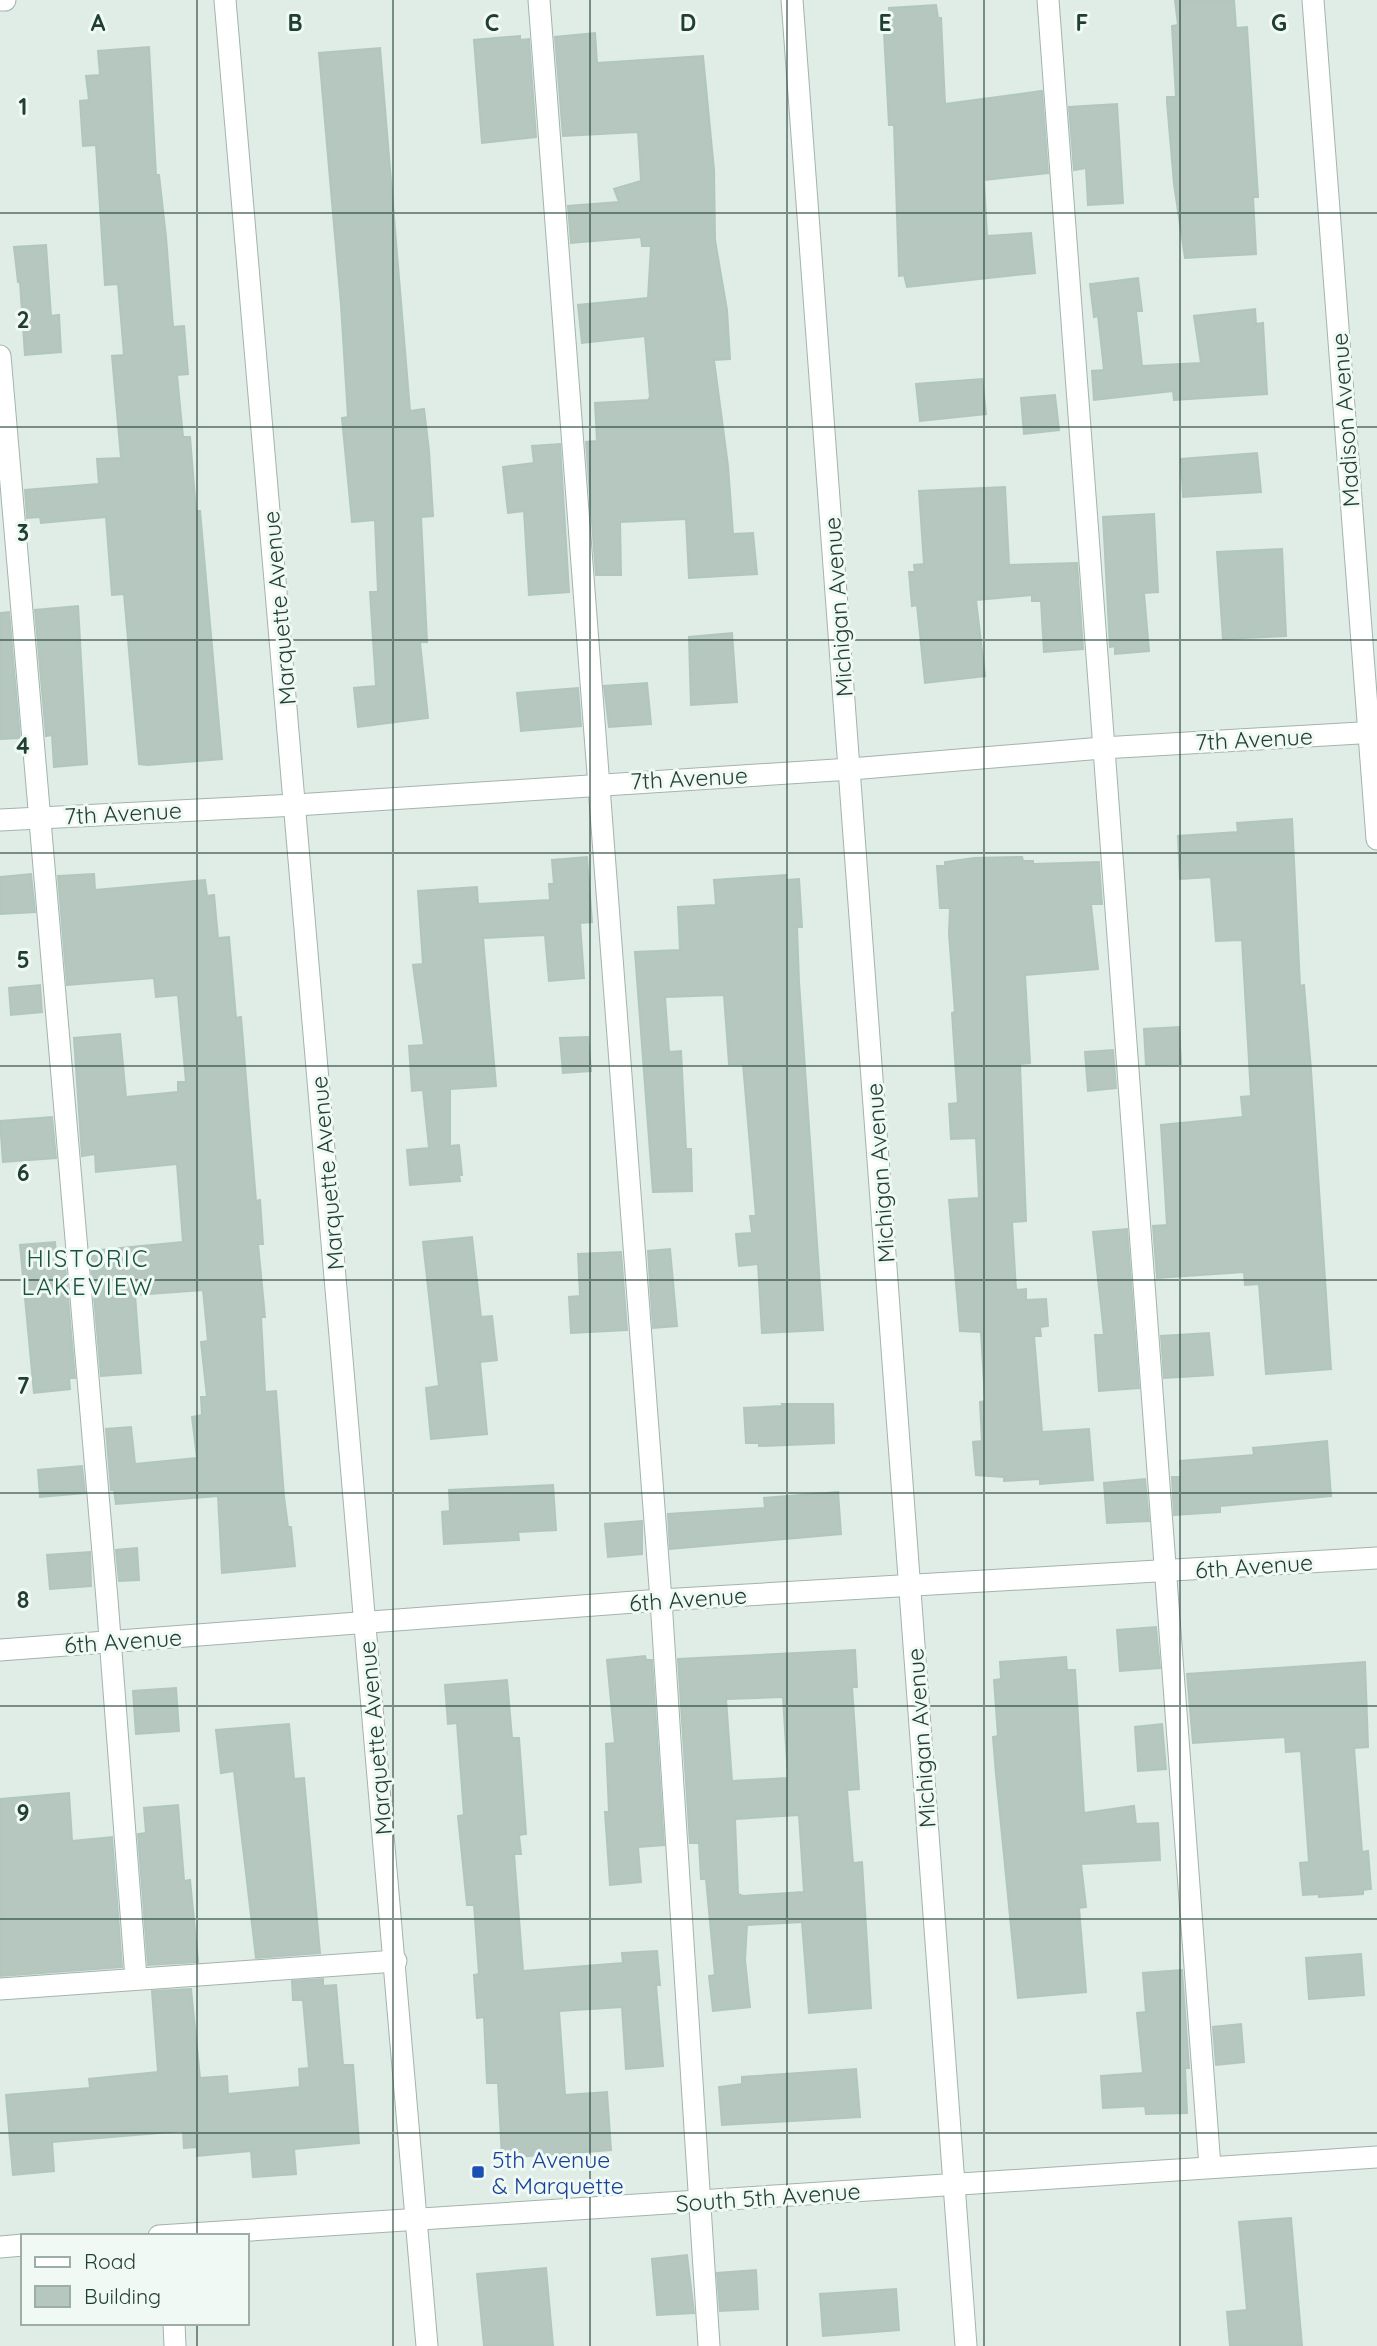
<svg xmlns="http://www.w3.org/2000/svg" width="1377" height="2346" font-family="Quicksand,sans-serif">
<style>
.building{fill:#b5c7bf;stroke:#b1c7bd;stroke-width:2;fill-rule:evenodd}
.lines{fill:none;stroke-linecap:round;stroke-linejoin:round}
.minor-casing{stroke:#a2b4ad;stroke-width:23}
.minor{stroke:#fff;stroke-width:21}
.grid{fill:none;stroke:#1f3e34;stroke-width:2;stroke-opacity:0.55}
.transit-dot{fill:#1a4fb4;stroke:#f0f9f4;stroke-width:2.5}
.labels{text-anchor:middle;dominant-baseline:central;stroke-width:6;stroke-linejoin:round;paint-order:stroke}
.street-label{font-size:23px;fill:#1f3e34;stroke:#f0f9f4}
.transit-label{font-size:23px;fill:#164399;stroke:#f0f9f4;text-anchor:start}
.neighbourhood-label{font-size:24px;letter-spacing:2px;fill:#195242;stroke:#f0f9f4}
.grid-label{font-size:23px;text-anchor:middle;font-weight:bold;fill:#1f3e34;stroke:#f0f9f4;stroke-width:6;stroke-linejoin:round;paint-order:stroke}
</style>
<rect width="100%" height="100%" fill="#e0ece6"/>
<g class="building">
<polygon points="1175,0 1234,0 1236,28 1247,27 1258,197 1253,197 1256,254 1185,258 1174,184 1167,102 1167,97 1176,97 1172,26 1178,25"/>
<polygon points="936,5 938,18 941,18 945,104 1042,91 1048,173 984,180 987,236 1031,233 1035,273 907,287 904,275 899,276 894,125 889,125 884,32 890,31 889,8"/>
<polygon points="595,33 597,63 703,56 714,170 715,240 727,310 730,359 714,360 728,466 733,534 753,533 757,574 689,578 686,519 620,522 621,575 596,575 586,442 597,441 595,403 648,400 650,397 645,336 582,343 578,305 648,298 651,246 642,246 641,237 571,243 568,206 619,202 614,189 641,181 638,132 563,136 555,37"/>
<polygon points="520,36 520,40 529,39 536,137 482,143 474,40"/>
<polygon points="149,47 156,175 159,175 166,237 173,327 184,326 188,374 177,375 183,437 190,437 196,511 200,511 222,759 148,765 139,764 124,594 112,595 106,517 41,523 40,517 27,518 25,490 99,484 97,459 121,458 112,356 124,355 118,284 105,285 96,145 83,146 80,101 89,100 86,76 100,75 98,51"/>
<polygon points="380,48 410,411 424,409 429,451 433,516 421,517 427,642 420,642 428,718 358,727 354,688 376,686 370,592 378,592 375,520 352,522 342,418 348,417 341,305 319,53"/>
<polygon points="1117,104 1123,203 1088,205 1086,168 1074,170 1069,107"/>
<polygon points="46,245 51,316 59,315 61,352 25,355 20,282 18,282 14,247"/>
<polygon points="1138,278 1142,311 1136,311 1142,366 1201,363 1194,316 1255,309 1256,324 1263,323 1267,394 1174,400 1173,391 1094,400 1092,371 1104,370 1098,316 1094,317 1090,284"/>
<polygon points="982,379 986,414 920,421 916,384"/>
<polygon points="1055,395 1059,430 1024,434 1021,398"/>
<polygon points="560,444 569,592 529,595 524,511 508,513 503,467 534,463 532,446"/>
<polygon points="1257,453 1261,492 1183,497 1181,459"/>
<polygon points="1005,487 1009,565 1077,563 1083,649 1044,652 1041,601 1032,601 1032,595 976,600 985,676 925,683 917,605 912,606 909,572 915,572 914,565 924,564 919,491"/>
<polygon points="1154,514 1158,592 1144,593 1149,651 1115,654 1115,646 1110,647 1103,517"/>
<polygon points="1282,549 1286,636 1223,639 1217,552"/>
<polygon points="78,606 87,764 54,767 52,735 46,736 35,610"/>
<polygon points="9,612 20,738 0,739 0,613"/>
<polygon points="732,633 737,702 691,705 689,637"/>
<polygon points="647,683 651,724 609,727 604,686"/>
<polygon points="578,688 581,726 521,731 517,693"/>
<polygon points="1292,819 1300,986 1304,985 1311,1070 1331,1369 1266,1374 1259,1284 1245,1285 1244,1272 1157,1278 1153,1226 1167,1225 1161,1125 1243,1117 1241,1097 1251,1096 1242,940 1216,941 1211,877 1180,879 1178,836 1238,832 1237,823"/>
<polygon points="587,857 592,922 580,923 584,978 549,981 545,935 483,938 496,1086 450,1089 450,1146 459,1145 462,1175 459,1175 460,1181 410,1185 407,1150 429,1148 423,1090 412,1091 409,1046 424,1045 413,965 423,964 418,891 477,887 478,904 550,900 549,884 554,884 552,860"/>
<polygon points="1022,857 1023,861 1033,861 1033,864 1099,862 1102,904 1091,904 1098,969 1025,975 1030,1063 1020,1064 1026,1221 1012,1222 1016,1290 1026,1289 1026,1300 1046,1299 1048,1326 1040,1327 1041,1336 1034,1336 1042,1432 1089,1429 1093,1480 1040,1484 1040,1479 1004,1481 1004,1477 976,1475 973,1442 982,1441 980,1402 985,1401 981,1332 960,1331 949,1200 979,1198 976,1138 951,1139 949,1104 958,1103 952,1013 955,1012 949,934 950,908 940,908 937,866 945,866 945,862 974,858"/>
<polygon points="31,874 35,912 0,914 0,877"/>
<polygon points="94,874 95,890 205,880 207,896 214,895 218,938 229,937 236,1018 241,1017 256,1201 260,1200 263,1244 258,1244 265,1317 261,1317 265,1392 276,1391 284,1497 288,1527 291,1527 295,1566 222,1573 218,1496 116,1504 114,1490 111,1490 106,1429 131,1427 135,1464 197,1458 192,1417 202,1415 201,1397 207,1397 201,1342 208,1341 203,1290 135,1295 141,1373 101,1376 90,1251 183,1242 177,1164 96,1172 95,1154 82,1156 74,1038 120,1034 126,1097 178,1092 178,1082 186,1082 178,995 156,997 154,978 67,985 58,876"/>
<polygon points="786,875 786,880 799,879 802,927 797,927 799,982 823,1330 762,1333 758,1264 739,1266 736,1234 752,1233 750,1216 756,1216 743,1064 729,1064 724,995 665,997 669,1052 681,1051 686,1149 691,1149 692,1191 653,1192 635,952 680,950 678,907 716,905 714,880"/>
<polygon points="40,985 42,1012 11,1015 9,988"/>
<polygon points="1179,1027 1181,1064 1146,1065 1144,1029"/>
<polygon points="588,1037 591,1071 563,1073 560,1038"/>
<polygon points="1113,1050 1116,1088 1088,1091 1085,1052"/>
<polygon points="52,1117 56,1158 3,1162 0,1121"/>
<polygon points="1127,1229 1139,1388 1099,1391 1095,1335 1104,1335 1093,1232"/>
<polygon points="472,1237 481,1317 492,1316 497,1360 480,1362 487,1434 431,1439 426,1388 439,1386 423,1242"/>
<polygon points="55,1242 56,1254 64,1253 75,1378 69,1378 70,1389 34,1393 20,1245"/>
<polygon points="670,1249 677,1326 653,1328 648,1251"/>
<polygon points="621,1252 627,1330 571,1333 569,1297 580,1296 578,1254"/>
<polygon points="1209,1333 1213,1375 1164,1378 1161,1336"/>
<polygon points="782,1404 833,1404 834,1443 759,1446 759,1443 746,1443 744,1408 783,1406"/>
<polygon points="1327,1441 1331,1496 1220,1506 1220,1512 1174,1515 1172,1477 1181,1477 1180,1461 1254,1455 1253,1448"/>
<polygon points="82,1466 85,1493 40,1497 38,1470"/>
<polygon points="1145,1479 1149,1521 1107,1523 1104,1483"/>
<polygon points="553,1485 556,1530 518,1532 519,1540 444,1544 442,1512 450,1511 449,1490"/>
<polygon points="838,1492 841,1534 670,1549 668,1514 765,1508 764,1498"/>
<polygon points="642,1521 642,1554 608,1557 605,1524"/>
<polygon points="137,1548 139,1580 119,1581 116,1550"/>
<polygon points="90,1552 91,1586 50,1589 47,1555"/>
<polygon points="1156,1627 1160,1668 1120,1671 1117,1630"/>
<path d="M855 1650 857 1687H852L859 1789 847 1790 853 1863 862 1862 871 2008 809 2013 802 1922 747 1925 745 1960 750 2007 713 2011 709 1976 715 1975 706 1879H701L699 1843H690L678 1659ZM783 1697 788 1778 732 1781 726 1699ZM799 1815 804 1892 743 1896 738 1894 735 1819Z"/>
<polygon points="645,1656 646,1660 652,1660 664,1845 638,1847 641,1882 610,1885 605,1812 609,1812 606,1744 615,1743 607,1660"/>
<polygon points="1066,1657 1067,1670 1075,1670 1084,1813 1134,1806 1136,1824 1158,1823 1160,1860 1081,1864 1086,1907 1079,1908 1086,1992 1018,1998 996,1774 993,1737 998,1736 994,1680 1001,1679 1000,1662"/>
<polygon points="1365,1662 1368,1747 1354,1748 1362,1852 1368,1851 1371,1889 1363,1890 1363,1894 1319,1897 1319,1894 1303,1895 1300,1863 1309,1862 1301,1751 1286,1752 1285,1737 1193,1743 1187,1674"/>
<polygon points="507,1680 512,1738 519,1738 526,1834 519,1835 521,1854 514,1854 523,1971 623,1963 622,1953 657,1951 660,1985 656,1985 663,2066 626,2069 622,2007 559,2011 565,2095 607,2092 611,2150 502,2158 498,2083 487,2083 484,2017 477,2018 474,1975 479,1974 474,1905 467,1905 458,1816 464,1815 457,1723 448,1724 445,1685"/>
<polygon points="176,1688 179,1731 136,1734 133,1691"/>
<polygon points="289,1724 294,1779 304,1778 320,1953 256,1958 234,1771 221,1773 216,1730"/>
<polygon points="1162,1724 1166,1769 1138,1771 1135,1727"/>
<polygon points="69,1793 72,1841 112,1837 122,1967 0,1976 0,1799"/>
<polygon points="178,1805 184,1881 190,1880 198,1962 148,1965 138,1834 146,1833 144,1808"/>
<polygon points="1361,1954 1364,1995 1309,1999 1306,1958"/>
<polygon points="1182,1970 1189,2068 1185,2068 1187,2113 1146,2114 1145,2106 1103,2108 1101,2076 1143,2073 1137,2013 1146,2012 1143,1973"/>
<polygon points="323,1979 323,1986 336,1985 343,2065 353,2065 359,2143 294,2149 296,2174 253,2177 251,2151 197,2156 197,2147 184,2148 183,2131 52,2142 54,2171 13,2175 6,2095 90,2088 89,2079 158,2072 152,1991 191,1989 200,2078 227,2076 228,2094 300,2087 299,2069 309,2068 303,2000 293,2000 292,1981"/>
<polygon points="1241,2024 1244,2062 1216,2065 1213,2027"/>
<polygon points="856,2069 860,2117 722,2125 719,2087 742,2084 742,2077"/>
<polygon points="1291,2218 1302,2346 1230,2346 1227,2312 1247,2310 1239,2222"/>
<polygon points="687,2255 694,2313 657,2315 652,2259"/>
<polygon points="546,2268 553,2346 484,2346 477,2274"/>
<polygon points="756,2270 758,2309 720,2311 717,2273"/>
<polygon points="896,2289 899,2330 823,2336 820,2294"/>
</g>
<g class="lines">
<defs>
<g id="minor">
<polyline points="0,0 5,0"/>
<polyline points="225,0 427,2346"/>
<polyline points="539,0 661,1600 709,2346"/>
<polyline points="792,0 966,2346"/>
<polyline points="1048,0 1210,2167"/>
<polyline points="1313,0 1377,839"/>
<polyline points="0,356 107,1599 136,1978"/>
<polyline points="0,820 296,805 851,769 1102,748 1377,732"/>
<polyline points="0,1650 661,1600 1377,1558"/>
<polyline points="0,1989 396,1961"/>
<polyline points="159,2236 1377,2157"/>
<polyline points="0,2247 23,2245"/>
<polyline points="174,2323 175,2346"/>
</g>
</defs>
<use href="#minor" class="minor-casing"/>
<use href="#minor" class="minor"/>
</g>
<path class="grid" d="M197 0V2236M393 0V2346M590 0V2346M787 0V2346M984 0V2346M1180 0V2346M0 213H1377M0 427H1377M0 640H1377M0 853H1377M0 1066H1377M0 1280H1377M0 1493H1377M0 1706H1377M0 1919H1377M0 2133H1377M197 2323V2346"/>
<rect class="transit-dot" x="471" y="2165" width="14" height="14" rx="3.5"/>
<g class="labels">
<g class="street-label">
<text transform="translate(1345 420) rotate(-94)">Madison Avenue</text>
<text transform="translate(838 607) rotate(-94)">Michigan Avenue</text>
<text transform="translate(279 608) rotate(-95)">Marquette Avenue</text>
<text transform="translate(1254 739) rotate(-3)">7th Avenue</text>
<text transform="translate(689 778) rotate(-3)">7th Avenue</text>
<text transform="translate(123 813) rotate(-3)">7th Avenue</text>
<text transform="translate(327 1173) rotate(-95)">Marquette Avenue</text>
<text transform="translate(880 1173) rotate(-94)">Michigan Avenue</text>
<text transform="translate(1254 1566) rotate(-4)">6th Avenue</text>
<text transform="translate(688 1599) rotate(-4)">6th Avenue</text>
<text transform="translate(123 1641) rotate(-4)">6th Avenue</text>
<text transform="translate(375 1738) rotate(-95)">Marquette Avenue</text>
<text transform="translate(921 1738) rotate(-94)">Michigan Avenue</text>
<text transform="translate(768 2197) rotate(-4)">South 5th Avenue</text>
</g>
<g class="transit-label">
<text x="492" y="2159">5th Avenue<tspan x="492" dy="26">&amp; Marquette</tspan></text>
</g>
<g class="neighbourhood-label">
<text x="88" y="1258">HISTORIC<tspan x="88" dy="28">LAKEVIEW</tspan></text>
</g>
</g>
<g class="grid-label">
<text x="98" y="31">A</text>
<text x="295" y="31">B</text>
<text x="492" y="31">C</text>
<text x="688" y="31">D</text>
<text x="885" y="31">E</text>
<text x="1082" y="31">F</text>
<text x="1279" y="31">G</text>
<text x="23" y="115">1</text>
<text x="23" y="328">2</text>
<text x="23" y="541">3</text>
<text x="23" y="754">4</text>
<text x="23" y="968">5</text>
<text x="23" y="1181">6</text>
<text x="23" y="1394">7</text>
<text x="23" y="1608">8</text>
<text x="23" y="1821">9</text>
</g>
<rect x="21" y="2234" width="228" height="91" fill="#f0f9f4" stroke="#9caea7" stroke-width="2"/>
<rect x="35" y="2257" width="35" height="10" fill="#ffffff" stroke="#9caea7" stroke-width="2"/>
<text x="84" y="2269" font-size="21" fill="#1f3e34">Road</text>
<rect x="35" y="2286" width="35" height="21" fill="#b5c7bf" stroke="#9caea7" stroke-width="2"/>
<text x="84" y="2304" font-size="21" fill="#1f3e34">Building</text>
</svg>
